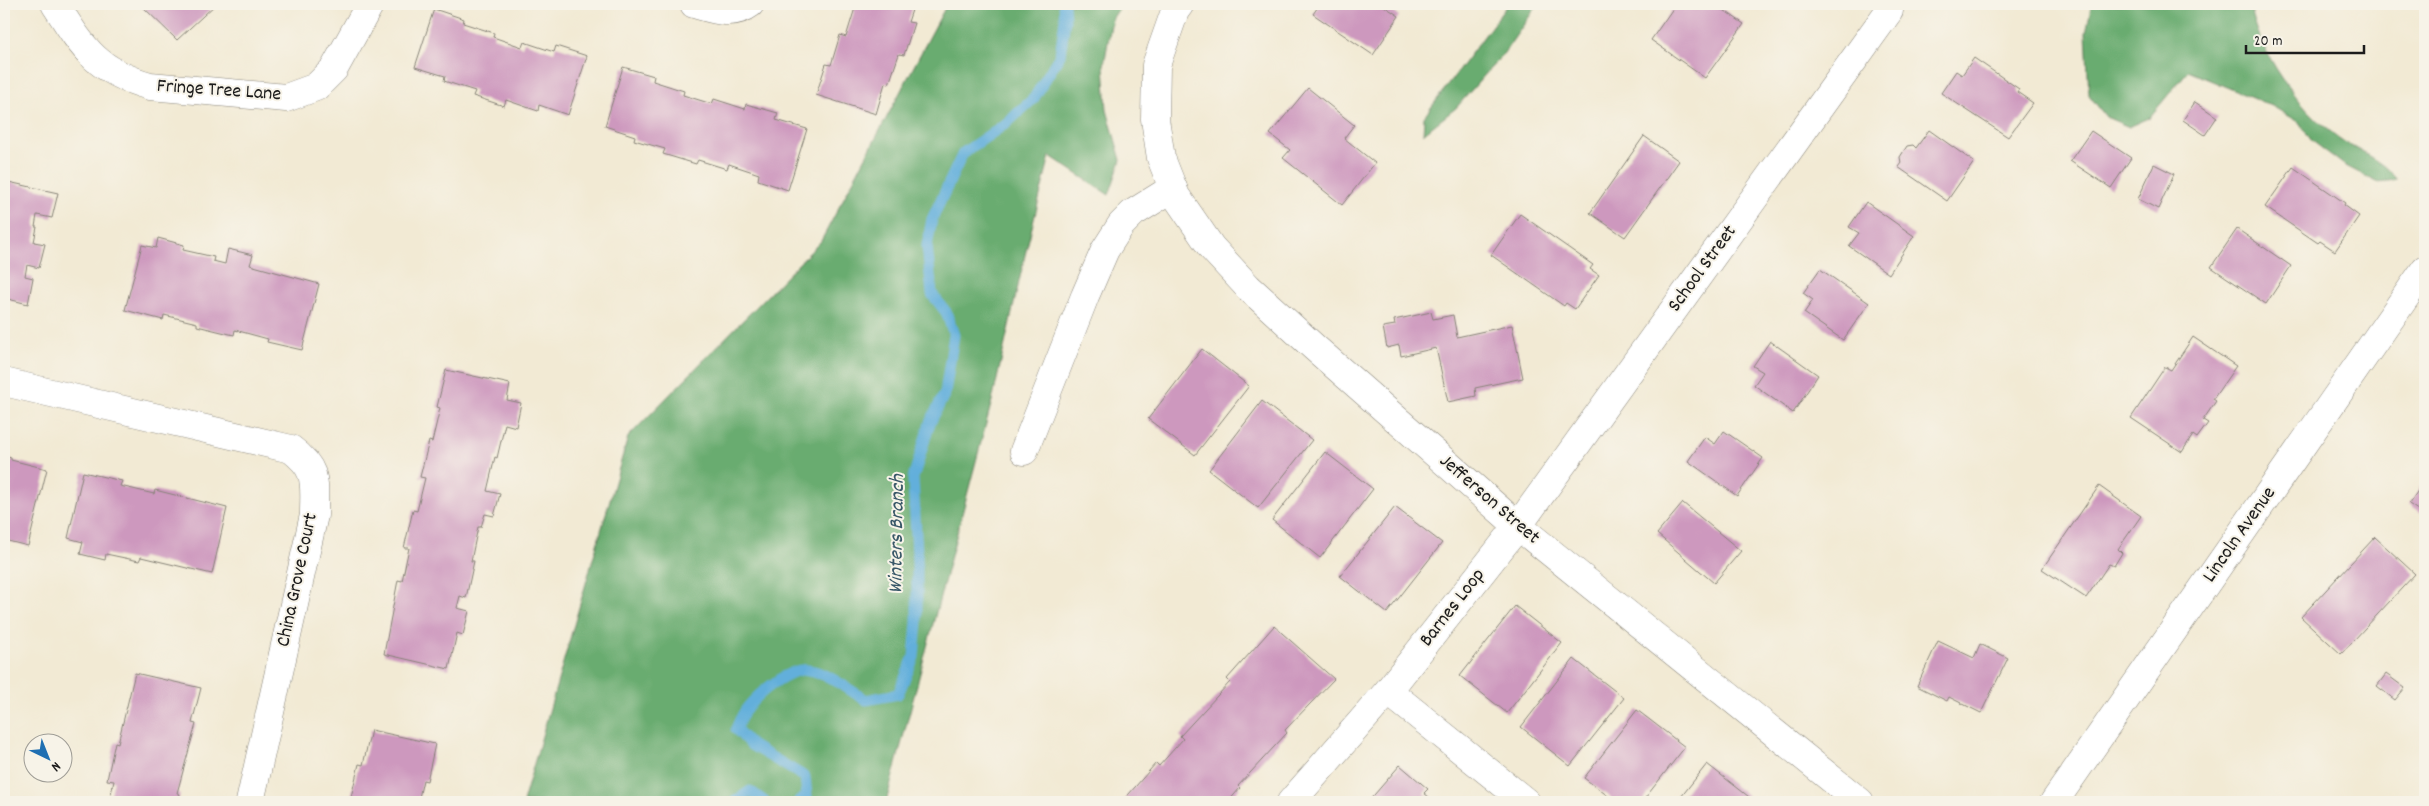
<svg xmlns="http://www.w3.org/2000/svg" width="2429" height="806" font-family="Dekko,sans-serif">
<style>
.forest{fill:#69ac6f;stroke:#426446}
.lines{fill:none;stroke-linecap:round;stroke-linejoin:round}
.stream{stroke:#62afdb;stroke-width:11}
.building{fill:#cd98be}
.minor-casing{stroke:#878378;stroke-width:29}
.minor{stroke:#fff;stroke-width:28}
.labels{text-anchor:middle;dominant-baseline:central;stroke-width:4;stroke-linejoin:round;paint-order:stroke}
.street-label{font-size:20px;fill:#1c1c1c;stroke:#f7f3e8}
.water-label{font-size:21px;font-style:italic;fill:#385768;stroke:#f7f3e8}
</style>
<rect width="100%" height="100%" fill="#f7f3e8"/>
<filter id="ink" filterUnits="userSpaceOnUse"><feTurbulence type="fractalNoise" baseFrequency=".02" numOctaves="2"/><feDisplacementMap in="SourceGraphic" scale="10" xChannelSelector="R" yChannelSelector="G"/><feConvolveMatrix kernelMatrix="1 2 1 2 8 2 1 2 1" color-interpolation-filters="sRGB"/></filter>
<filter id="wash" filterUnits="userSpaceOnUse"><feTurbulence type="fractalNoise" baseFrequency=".0096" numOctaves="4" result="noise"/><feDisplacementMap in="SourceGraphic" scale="20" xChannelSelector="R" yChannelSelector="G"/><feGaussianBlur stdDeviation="1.12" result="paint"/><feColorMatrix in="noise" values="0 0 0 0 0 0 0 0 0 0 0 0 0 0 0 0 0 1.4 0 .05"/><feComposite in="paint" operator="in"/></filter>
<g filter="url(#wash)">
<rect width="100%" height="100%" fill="#f2ead4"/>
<g class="forest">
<polygon points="947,4 1122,4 1112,19 1104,65 1107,110 1121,160 1109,195 1050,156 1025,255 993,397 886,802 523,802 628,437 821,241"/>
<polygon points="1508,4 1538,4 1504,53 1456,108 1423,134 1424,117"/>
<path d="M2092 4H2250C2260 55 2296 104 2336 136 2357 152 2381 158 2397 180L2377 182 2344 165 2311 140 2299 122 2272 106 2188 71 2149 118 2129 127 2106 117 2089 95 2086 32Z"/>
</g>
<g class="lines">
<g class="stream">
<polyline points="734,802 750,791 765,802"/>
<path d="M798 802 807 796 805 777 751 745 736 729C739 722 742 714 747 708 758 694 789 667 808 670 829 673 847 689 866 700L898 694 914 657 917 622V554L913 478 930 423 945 393 954 335 946 312 932 294 927 246 932 219 963 153 1008 122 1034 98 1060 55 1065 20 1064 4"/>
</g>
</g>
<g id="blocks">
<g class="building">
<polygon points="140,4 216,4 177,40"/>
<polygon points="850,4 914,4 908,22 914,23 904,55 899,54 889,84 885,83 876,114 816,95 826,64 831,65 840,35 846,37 855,8 849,6"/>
<polygon points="1320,4 1381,4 1399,16 1373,55 1313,14"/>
<polygon points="1676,4 1715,4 1744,24 1705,78 1651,40"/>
<polygon points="434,9 464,19 463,23 494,33 493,37 522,47 524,42 554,52 556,46 587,56 568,115 539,105 538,111 506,100 504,106 473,96 475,91 444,81 445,76 415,67"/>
<polygon points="1974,58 2019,89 2017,92 2033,103 2008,137 1941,93 1956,71 1962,75"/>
<polygon points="623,67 654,76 653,81 684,91 683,95 712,104 714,99 745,109 746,104 778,113 776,120 807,129 788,190 758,180 759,174 729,164 727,169 698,160 696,164 663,154 665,149 634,140 635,136 605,126"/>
<polygon points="1308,88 1354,125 1344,138 1375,163 1342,205 1283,158 1290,150 1270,134"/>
<polygon points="2195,102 2217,117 2205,135 2183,120"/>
<polygon points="1929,130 1974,162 1947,201 1898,167 1901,163 1900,157 1907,146 1913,145 1916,148"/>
<polygon points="2091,131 2131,158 2111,188 2070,161"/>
<polygon points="1644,136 1679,161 1625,237 1590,213"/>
<polygon points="2154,164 2174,174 2158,209 2138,199"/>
<polygon points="2293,167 2345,203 2344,205 2359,216 2335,251 2320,241 2318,243 2265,207"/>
<polygon points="4,181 58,193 52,218 37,215 35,227 37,227 34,242 45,244 39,268 27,265 25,276 33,278 28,304 4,298"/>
<polygon points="1866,202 1914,236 1889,274 1849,246 1859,233 1849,227"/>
<polygon points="1520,214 1593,265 1590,269 1599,275 1575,309 1566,303 1564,306 1491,255"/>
<polygon points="2237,229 2291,266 2266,304 2211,267"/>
<polygon points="158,238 184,245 183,250 214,257 213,261 225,264 228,249 253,255 250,265 319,284 302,350 267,342 268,339 235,330 234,335 197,326 197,323 164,315 163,320 125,310 142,245 156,248"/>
<polygon points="1820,269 1869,303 1843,340 1804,313 1813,300 1803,293"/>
<polygon points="1431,312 1433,319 1453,315 1457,337 1512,325 1523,378 1475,388 1476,396 1448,402 1436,348 1401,356 1399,345 1387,348 1383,327 1395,325 1394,320"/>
<polygon points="2193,337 2236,366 2213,399 2216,401 2203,420 2208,423 2197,438 2193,435 2182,452 2131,418 2165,367 2171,370"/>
<polygon points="1770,341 1818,375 1793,413 1754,385 1763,372 1753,366"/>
<polygon points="1202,349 1249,386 1195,455 1148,419"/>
<polygon points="446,370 510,384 507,400 521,403 516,427 505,424 497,458 495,457 487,491 500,494 494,516 485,514 481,527 478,527 471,561 474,561 466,598 460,596 457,608 469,611 463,635 457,633 449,669 384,654 398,580 402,581 409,548 404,548 413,510 417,511 425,478 420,477 429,441 432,442 440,408 437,407"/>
<polygon points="1262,401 1312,440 1258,508 1209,470"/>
<polygon points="1724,431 1763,458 1737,496 1688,461 1705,437 1715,444"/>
<polygon points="1325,452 1373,489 1320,558 1272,520"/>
<polygon points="4,456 11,458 11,460 47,469 28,546 4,540 7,528 4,527"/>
<polygon points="83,472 122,481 120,486 154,494 155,490 227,508 212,574 141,557 139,561 106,554 105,560 80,554 83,542 68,538"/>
<polygon points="2425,480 2425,515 2409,504"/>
<polygon points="2099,486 2141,516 2118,549 2122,553 2114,566 2109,564 2086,598 2042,569"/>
<polygon points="1683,503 1741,551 1714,583 1657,534"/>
<polygon points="1395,507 1442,543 1387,613 1340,576"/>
<polygon points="2375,537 2415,574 2341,654 2301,617"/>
<polygon points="1515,606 1562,643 1507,713 1460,676"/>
<polygon points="1274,626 1334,679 1285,730 1287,733 1238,786 1240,788 1228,802 1122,802 1156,763 1159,766 1183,739 1180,736 1230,682 1227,679"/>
<polygon points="1938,641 1974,658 1980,644 2008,658 1981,713 1949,697 1947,701 1917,686"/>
<polygon points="1574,659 1624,698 1570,766 1521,727"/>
<polygon points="135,673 201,688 192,723 196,724 177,793 180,794 178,802 109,802 114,781 107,780 115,742 118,743"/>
<polygon points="2386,674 2405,688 2395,700 2377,686"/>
<polygon points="1637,710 1685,747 1642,802 1616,802 1584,778"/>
<polygon points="371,730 435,744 427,781 423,780 418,802 350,801 359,764 363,765"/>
<polygon points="1707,764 1753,800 1752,802 1677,802"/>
<polygon points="1400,765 1428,789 1424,793 1435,802 1368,802"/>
</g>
</g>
</g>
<g filter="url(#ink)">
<use href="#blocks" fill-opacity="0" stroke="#878378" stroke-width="1"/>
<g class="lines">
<defs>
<g id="minor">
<path d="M55 4C83 48 96 71 150 86L286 98 316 87 334 69 370 4"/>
<path d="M694 4C712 9 733 17 750 4"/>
<polyline points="1180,4 1175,11 1156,65 1155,119 1161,158 1176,196 1211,247 1248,287 1315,348 1518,526 1860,802"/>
<path d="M4 382 291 449C319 470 314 483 314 515L250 802"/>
<polyline points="1024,451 1085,296 1105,250 1121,225 1133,213 1173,188"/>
<polyline points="1388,691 1526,802"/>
<polyline points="1291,802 1388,691 1518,526 1889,11"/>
<polyline points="2054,802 2425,269"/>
</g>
</defs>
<use href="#minor" class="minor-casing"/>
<use href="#minor" class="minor"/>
</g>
</g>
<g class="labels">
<g class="street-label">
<text transform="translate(219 91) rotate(4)">Fringe Tree Lane</text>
<text transform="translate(1703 269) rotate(-54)">School Street</text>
<text transform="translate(1489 500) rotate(41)">Jefferson Street</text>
<text transform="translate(2240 535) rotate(-55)">Lincoln Avenue</text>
<text transform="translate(298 580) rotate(-78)">China Grove Court</text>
<text transform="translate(1453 608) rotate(-52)">Barnes Loop</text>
</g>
<g class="water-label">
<text transform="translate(898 534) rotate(-89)">Winters Branch</text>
</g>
</g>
<rect width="2429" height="806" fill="none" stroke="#f7f3e8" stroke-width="20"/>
<g transform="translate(48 758) rotate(137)"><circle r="24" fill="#f7f3e8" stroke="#9f9d96"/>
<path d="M0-4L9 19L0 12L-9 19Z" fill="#1f6fb2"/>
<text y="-8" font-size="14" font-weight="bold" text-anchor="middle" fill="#1c1c1c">N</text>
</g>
<path d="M2246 45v8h118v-8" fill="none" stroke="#1c1c1c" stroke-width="2.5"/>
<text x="2254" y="45" font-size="15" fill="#1c1c1c" stroke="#f7f3e8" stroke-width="4" paint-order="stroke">20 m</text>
</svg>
